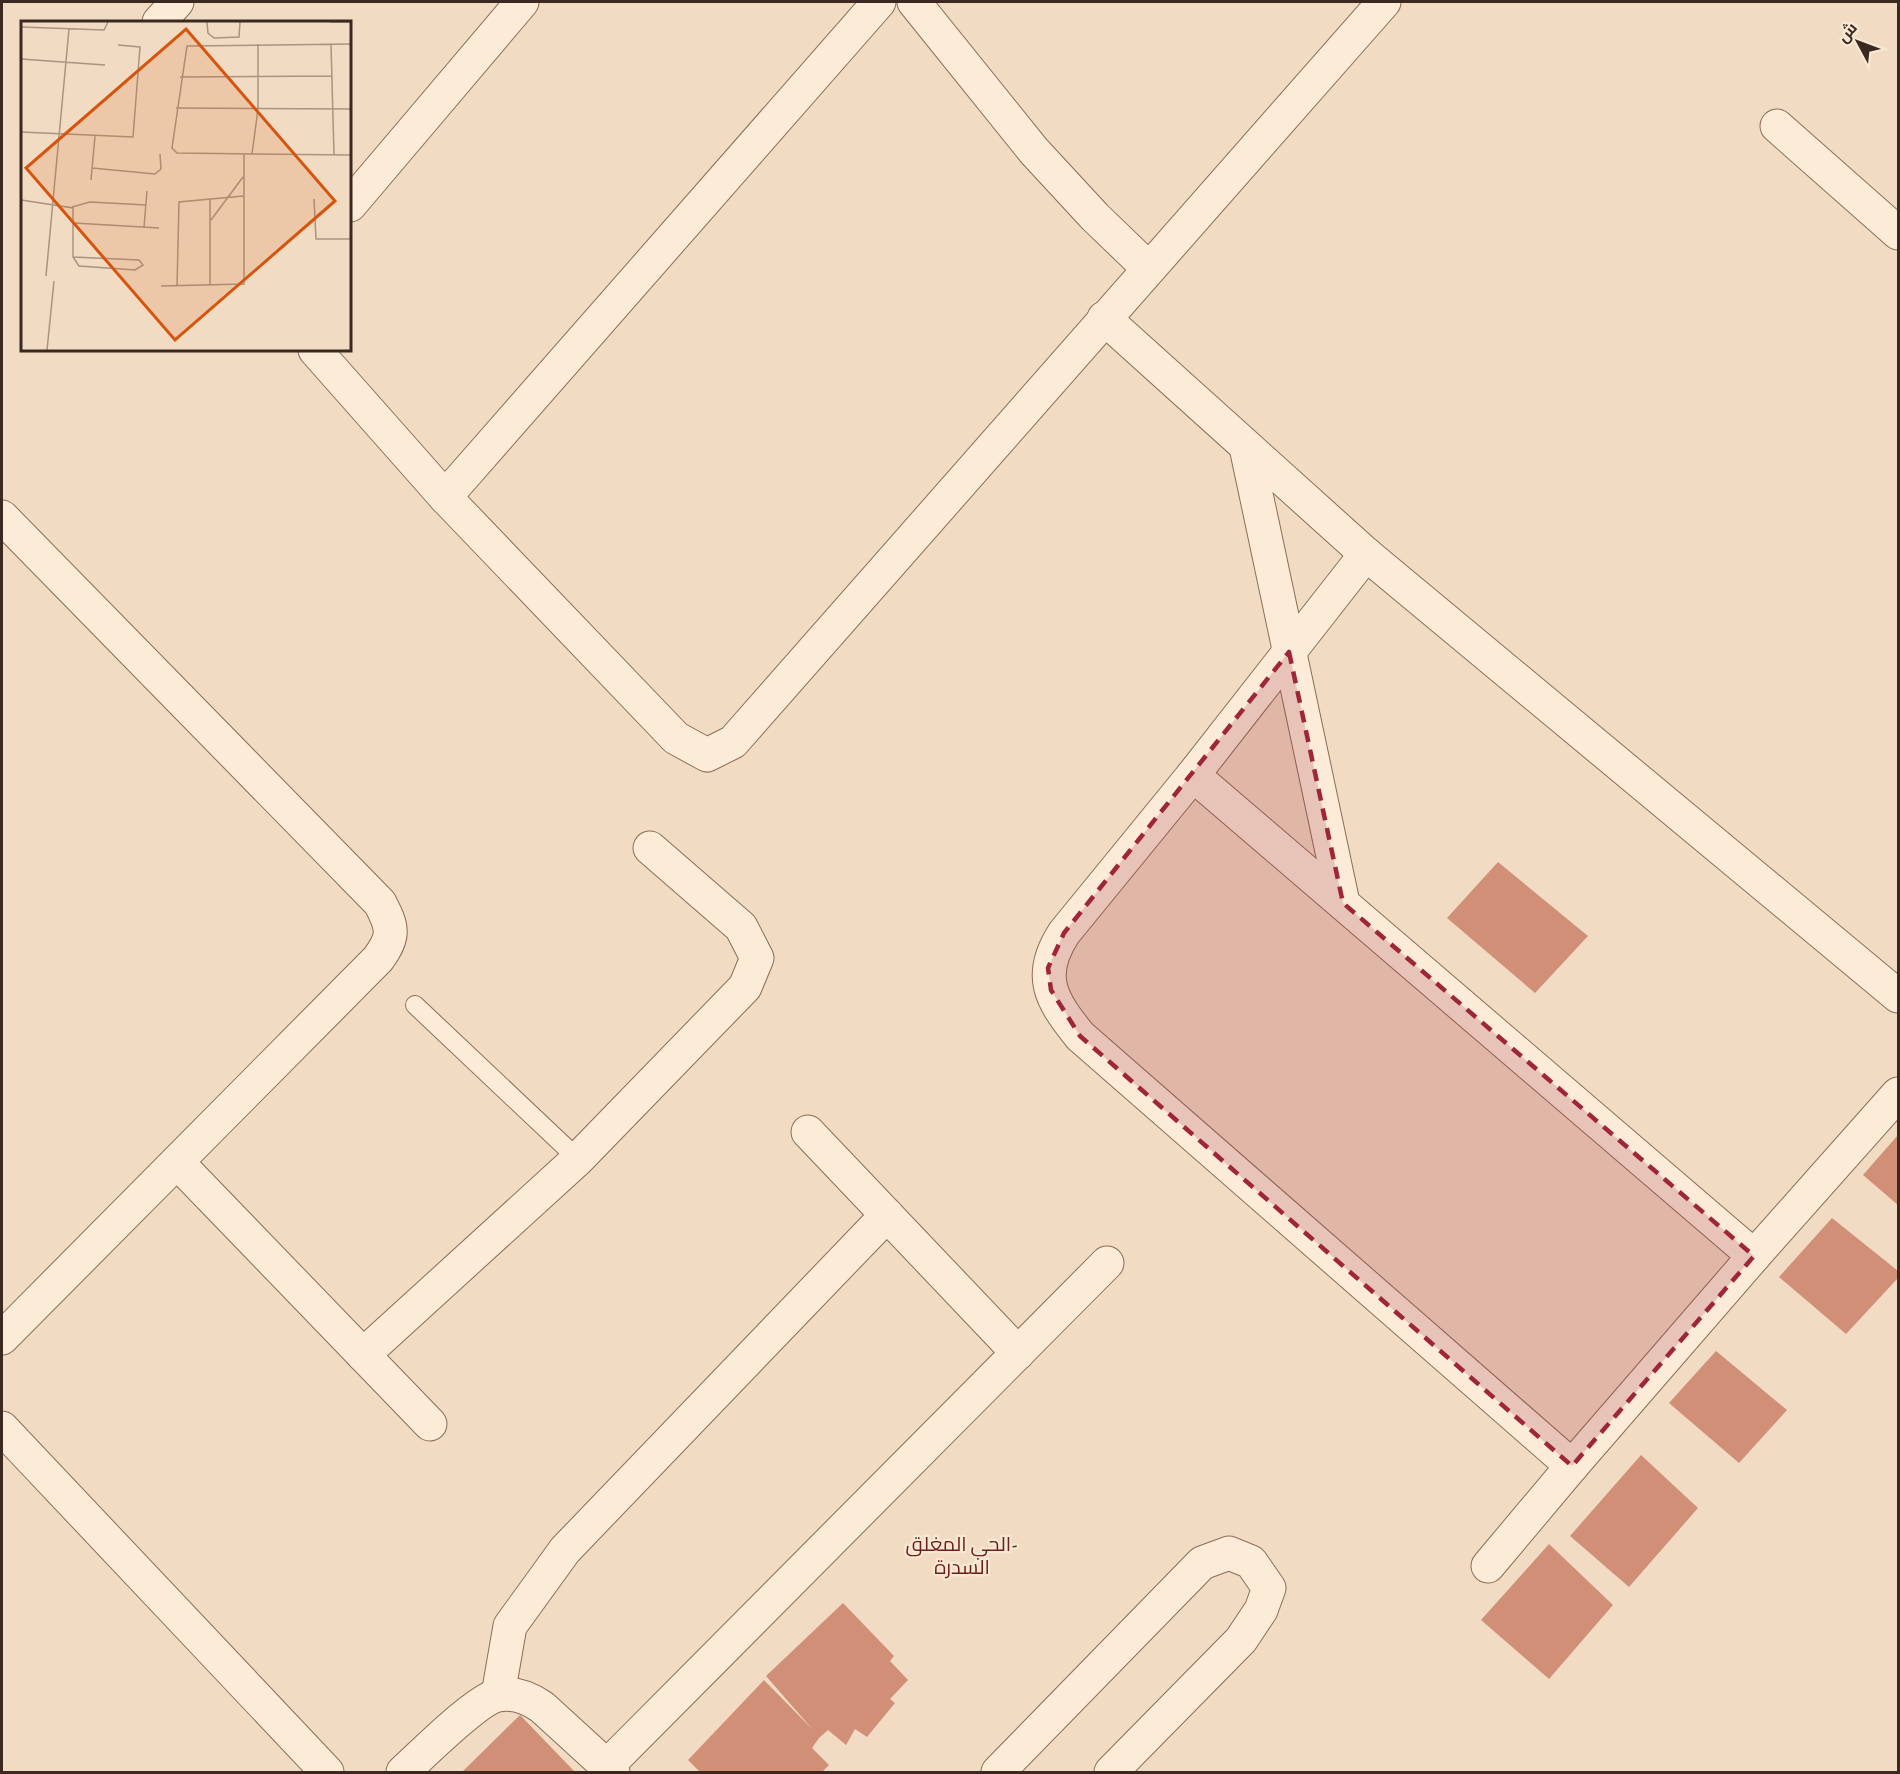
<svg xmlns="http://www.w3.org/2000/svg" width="1900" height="1774" font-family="'Crimson Pro',Cairo,serif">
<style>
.building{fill:#d18f77}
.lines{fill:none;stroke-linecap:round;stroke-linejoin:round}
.lane-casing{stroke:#8c6c59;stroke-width:20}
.street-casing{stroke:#8c6c59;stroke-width:35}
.lane{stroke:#fbebd7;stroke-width:18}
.street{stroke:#fbebd7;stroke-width:33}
.marked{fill:#9f2538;fill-opacity:0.2;stroke:#9f2538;stroke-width:4.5;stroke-dasharray:12 8;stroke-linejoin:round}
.labels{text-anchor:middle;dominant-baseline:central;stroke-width:4.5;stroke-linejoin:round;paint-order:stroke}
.neighbourhood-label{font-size:20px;fill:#6a1f1a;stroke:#f7e8d3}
.inset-road{fill:none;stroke:#a89481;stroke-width:1.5}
.view{fill:#d7540e;fill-opacity:0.15;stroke:#d7540e;stroke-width:3}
.inset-edge{fill:none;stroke:#3b281e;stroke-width:3}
</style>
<rect width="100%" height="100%" fill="#f1dcc3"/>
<g class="building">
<polygon points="1498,862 1588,936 1535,993 1447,918"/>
<polygon points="1898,1135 1898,1205 1863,1175"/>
<polygon points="1832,1218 1898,1271 1898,1278 1846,1334 1779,1277"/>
<polygon points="1716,1351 1787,1410 1739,1463 1669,1403"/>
<polygon points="1641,1455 1698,1508 1629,1587 1570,1536"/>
<polygon points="1549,1544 1613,1605 1549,1679 1481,1620"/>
<polygon points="843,1603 894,1656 890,1661 908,1680 890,1699 895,1703 867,1737 855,1729 846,1745 828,1730 819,1738 812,1748 829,1765 822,1772 700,1772 688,1760 764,1680 813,1730 766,1676"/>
<polygon points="520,1715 575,1772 462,1772"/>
</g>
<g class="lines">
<defs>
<polyline id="lane" points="415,1005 578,1159"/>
<g id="street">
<polyline points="914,2 1034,151 1095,217 1148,268"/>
<polyline points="159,22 177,2"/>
<polyline points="1777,126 1898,233"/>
<polyline points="350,205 522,2"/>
<polyline points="1104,318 1366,554 1898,996"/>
<polyline points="315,350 445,497 676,738 707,755 733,742 1384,2"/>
<polyline points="1246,447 1343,903"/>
<polyline points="445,497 879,2"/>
<path d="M2 517 380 903C393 928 395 936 378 959L2 1338"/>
<path d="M1366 554 1193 775 1064 933C1036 976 1051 1000 1080 1036L1572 1466"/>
<polyline points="1193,775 1754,1256"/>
<polyline points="808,1132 1018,1353"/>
<polyline points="177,1162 430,1424"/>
<polyline points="363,1355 578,1159 745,987 757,958 741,927 650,848"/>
<polyline points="2,1428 327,1772"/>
<polyline points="1488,1566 1572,1466 1754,1256 1898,1094"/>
<polyline points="498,1695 510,1626 565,1550 887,1215"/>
<polyline points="607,1766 1107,1263"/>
<path d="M403 1772C422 1755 476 1700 498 1695 514 1692 529 1698 542 1707L613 1772"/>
<polyline points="998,1772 1202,1563 1229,1553 1251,1562 1269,1588 1261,1610 1241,1640 1111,1772"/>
</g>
</defs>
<use href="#lane" class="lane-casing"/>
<use href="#street" class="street-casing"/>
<use href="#lane" class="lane"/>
<use href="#street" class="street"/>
</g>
<path class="marked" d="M1289 652 1343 903 1754 1256 1572 1466 1080 1036 1051 990 1048 968 1064 933Z"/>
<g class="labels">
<g class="neighbourhood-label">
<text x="962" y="1544">الحي المغلق-<tspan x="962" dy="23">السدرة</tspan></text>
</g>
</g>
<g transform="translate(21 21)">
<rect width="330" height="330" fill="#f1dcc3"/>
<path class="inset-road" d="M186 1 187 12 193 17 218 16 219 1M309 1H330M0 6 83 9 87 1M310 23 313 134M330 23 166 25 151 127 156 132 330 134M0 38 84 44M159 56 311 55M155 87 330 88M0 111 112 116 119 26 97 24M231 133 237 88V23M71 147 134 153 140 148 139 133M70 159 74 115M189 177V265M293 178 295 218H330M0 179 52 187V236L58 245 114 249 122 244 118 239 52 236M51 186 69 181 125 184M190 199 222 156M53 202 138 207M123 206 126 170M25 255 48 8M140 265 223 263V133M156 265 158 181 222 175M26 329 33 260"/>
<path class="view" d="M165 8 314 180 154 319 5 147Z"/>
<rect width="330" height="330" class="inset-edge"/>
</g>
<rect width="1900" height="1774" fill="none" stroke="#3b281e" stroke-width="6"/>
<g transform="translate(1858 42) rotate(311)" stroke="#f7e8d3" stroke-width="4.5" paint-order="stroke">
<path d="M0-4.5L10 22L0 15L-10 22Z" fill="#3b281e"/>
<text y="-9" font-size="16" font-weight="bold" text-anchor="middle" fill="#3b281e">ش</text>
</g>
</svg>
